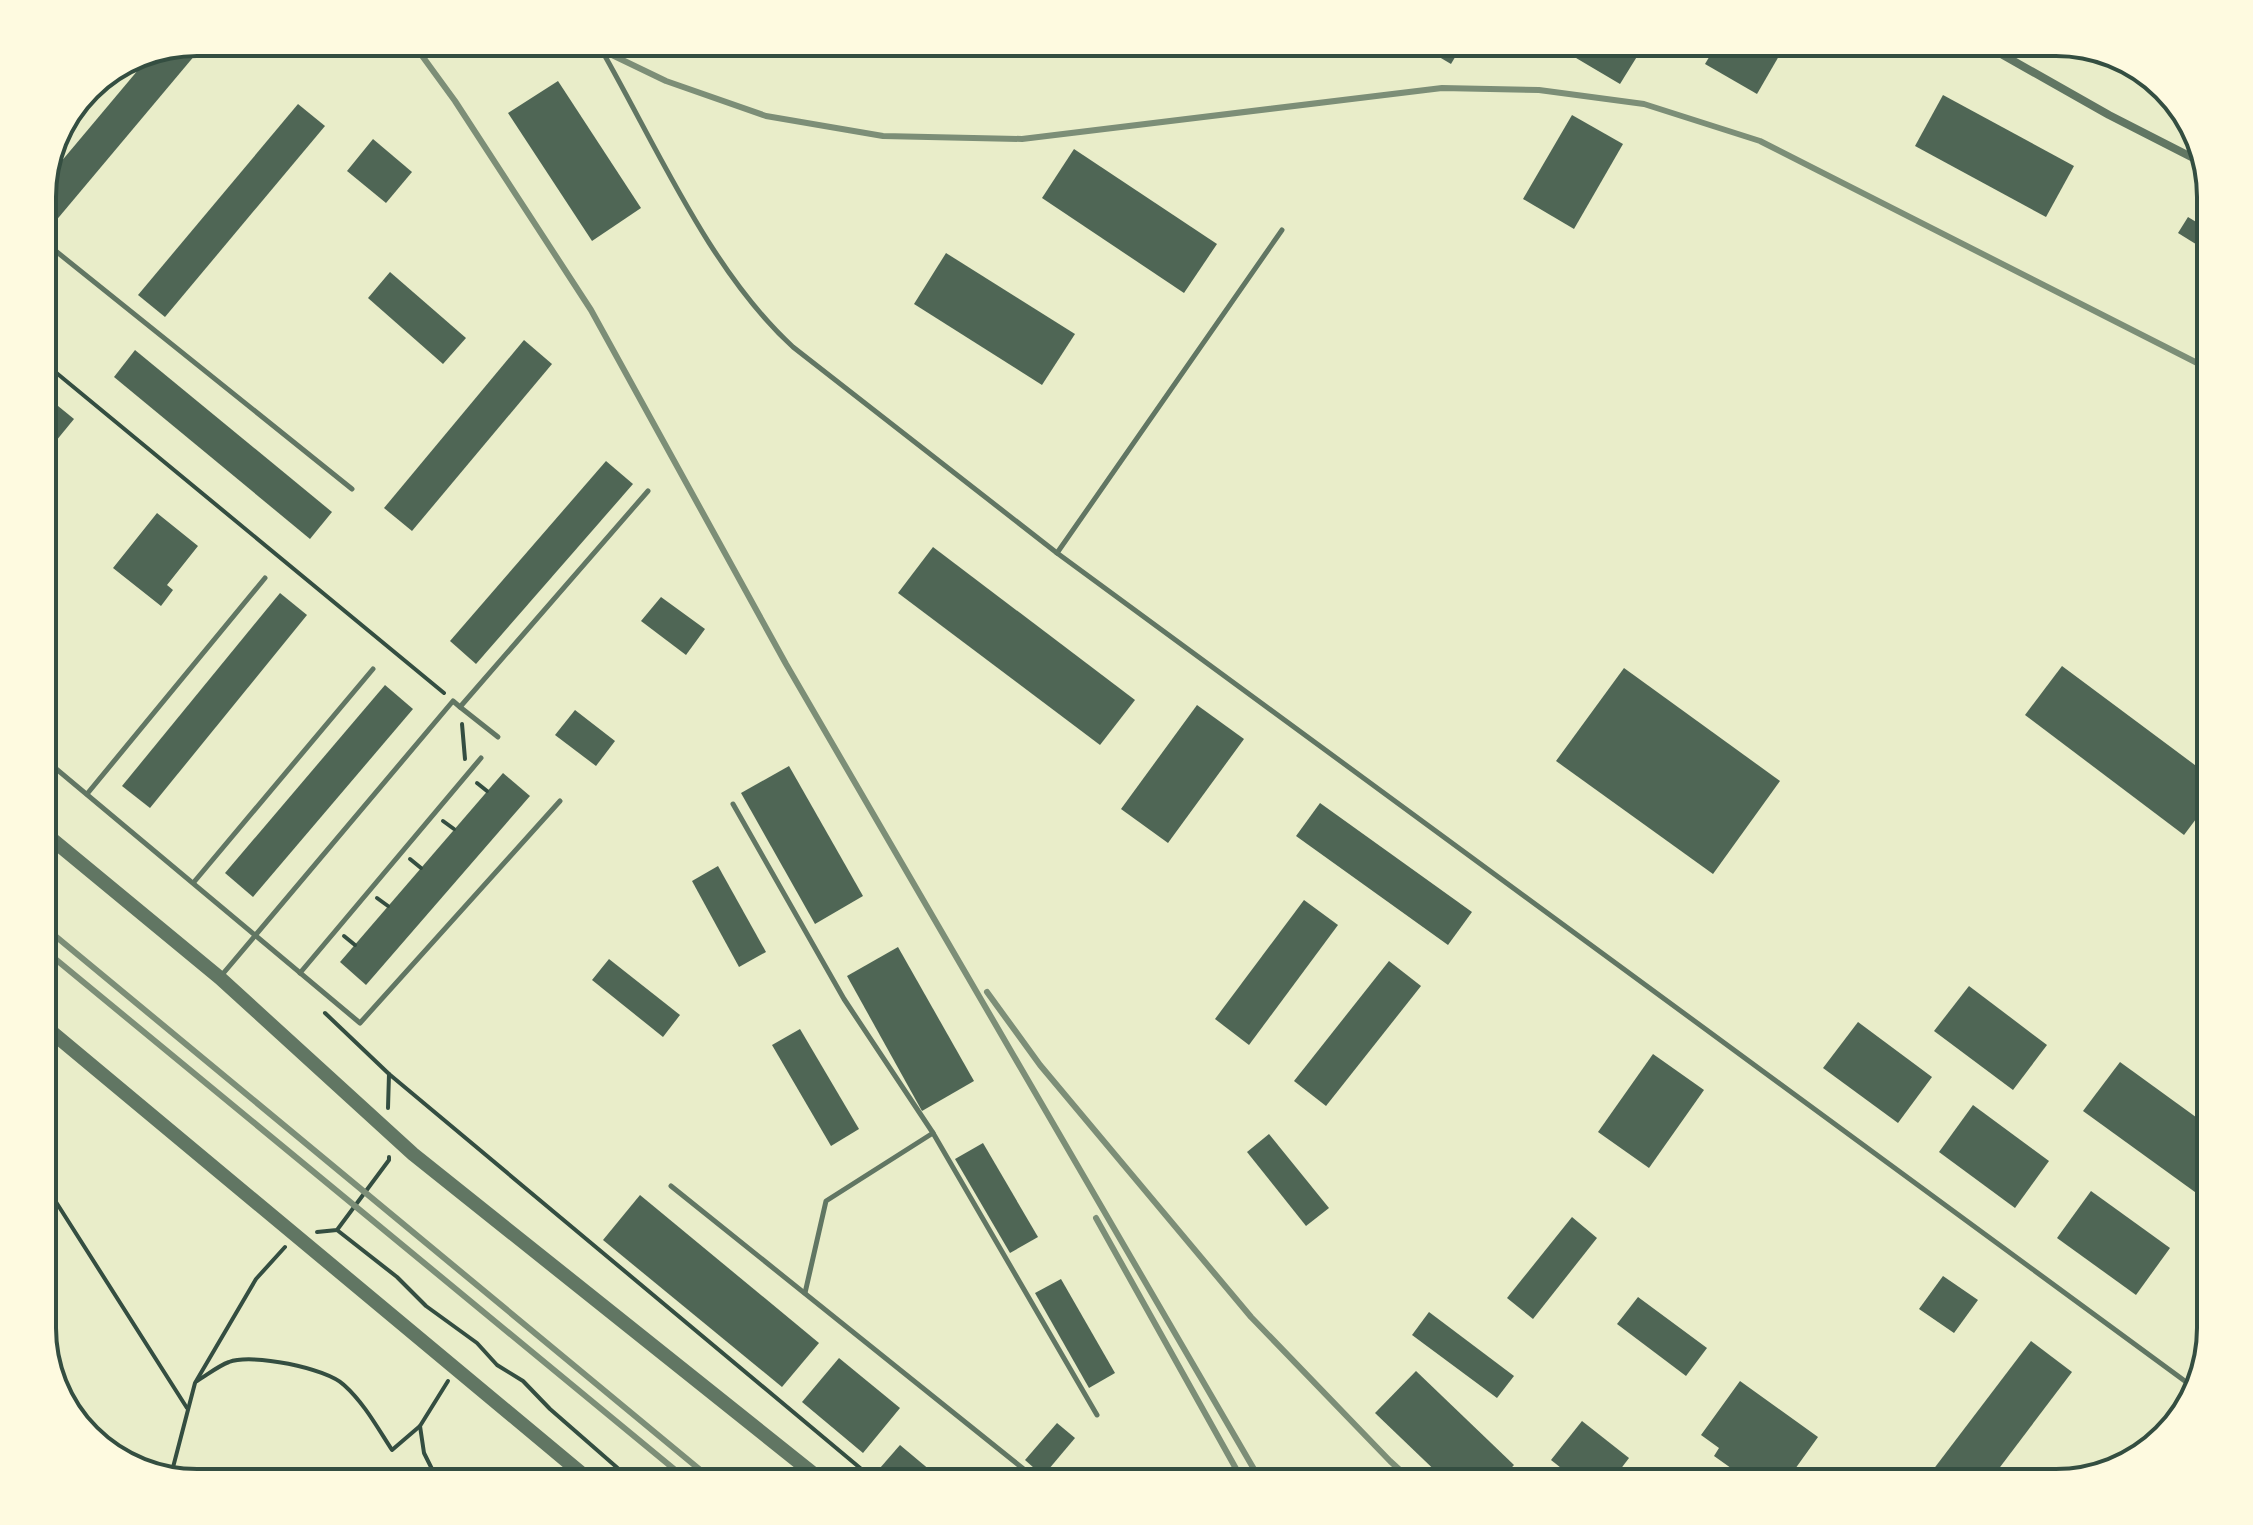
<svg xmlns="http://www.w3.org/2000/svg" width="2253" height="1525" font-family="'Work Sans',sans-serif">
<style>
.building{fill:#4f6655}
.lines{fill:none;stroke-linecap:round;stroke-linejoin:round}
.path{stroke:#344e41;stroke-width:4}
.service{stroke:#617663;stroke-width:5}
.minor{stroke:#617663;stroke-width:8}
.tertiary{stroke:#617663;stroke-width:14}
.rail{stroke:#7c8e77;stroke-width:6}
.rim{fill:none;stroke:#344e41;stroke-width:4}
</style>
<rect width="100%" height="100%" fill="#e9edc9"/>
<g class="building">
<polygon points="197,42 206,42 54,223 42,213 44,182 154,51"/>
<polygon points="1414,42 1464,42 1451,64"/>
<polygon points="1549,42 1646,42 1620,84"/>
<polygon points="1718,42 1787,42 1757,94 1705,64"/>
<polygon points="2104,57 2123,63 2131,65 2128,71"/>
<polygon points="558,81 641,208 592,241 508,113"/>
<polygon points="1943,95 2074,166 2046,217 1915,146"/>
<polygon points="298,104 325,126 165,317 138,295"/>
<polygon points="1572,115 1623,144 1574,229 1523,199"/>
<polygon points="373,139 412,172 386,203 347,171"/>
<polygon points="1074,149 1217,244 1184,293 1042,198"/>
<polygon points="2188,217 2211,231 2211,244 2207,251 2178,233"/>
<polygon points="946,253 1075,334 1042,385 914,304"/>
<polygon points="390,272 466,338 443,364 368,298"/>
<polygon points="524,340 552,364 412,531 384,508"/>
<polygon points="135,350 332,512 310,539 114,377"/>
<polygon points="47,397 74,419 42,458 42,402"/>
<polygon points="606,461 633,484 476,664 450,641"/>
<polygon points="157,513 198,546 167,585 173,590 161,606 113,568"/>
<polygon points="933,547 1135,700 1100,745 898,593"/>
<polygon points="280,593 307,615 150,808 122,786"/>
<polygon points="661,597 705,629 686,655 641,621"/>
<polygon points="2062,666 2211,777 2211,799 2184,835 2025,715"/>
<polygon points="1624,668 1780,781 1713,874 1556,761"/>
<polygon points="385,685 413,709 253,897 225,873"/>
<polygon points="1197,705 1244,739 1168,843 1121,809"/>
<polygon points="575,710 615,741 596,766 555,735"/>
<polygon points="789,766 863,896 815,924 741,793"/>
<polygon points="503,773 530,796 366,985 340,962"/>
<polygon points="1320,803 1472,912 1448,945 1296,836"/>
<polygon points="718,866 766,952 739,967 692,881"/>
<polygon points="1304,900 1338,925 1249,1045 1215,1019"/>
<polygon points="898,947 974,1081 922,1111 847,976"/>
<polygon points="609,959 680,1015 663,1037 592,980"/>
<polygon points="1389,961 1421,986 1326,1106 1294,1081"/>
<polygon points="1969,986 2047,1045 2013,1090 1934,1031"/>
<polygon points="1858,1022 1932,1077 1898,1123 1823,1068"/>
<polygon points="800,1029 859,1129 831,1146 772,1045"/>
<polygon points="1653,1054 1704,1090 1649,1168 1598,1132"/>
<polygon points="2120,1062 2211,1128 2211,1193 2206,1200 2083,1111"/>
<polygon points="1973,1105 2049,1161 2015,1208 1939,1152"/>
<polygon points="1269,1134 1329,1208 1306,1226 1247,1152"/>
<polygon points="983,1143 1038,1237 1010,1253 955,1159"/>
<polygon points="2091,1191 2170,1248 2136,1295 2057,1238"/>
<polygon points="640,1195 819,1343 782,1387 603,1240"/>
<polygon points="1572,1217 1597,1238 1533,1319 1507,1298"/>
<polygon points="1943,1276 1978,1300 1954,1333 1919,1309"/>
<polygon points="1061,1279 1115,1373 1089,1388 1035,1293"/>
<polygon points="1638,1297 1707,1348 1686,1376 1617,1324"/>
<polygon points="1429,1312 1514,1376 1497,1398 1412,1335"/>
<polygon points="2031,1341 2072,1372 1988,1483 1923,1483"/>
<polygon points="839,1358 900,1408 863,1453 802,1402"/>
<polygon points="1416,1371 1514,1465 1497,1483 1448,1483 1375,1413"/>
<polygon points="1740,1381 1818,1437 1785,1483 1767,1483 1764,1481 1762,1483 1752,1483 1714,1456 1719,1448 1701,1435"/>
<polygon points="1582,1421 1629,1458 1610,1483 1580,1483 1551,1460"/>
<polygon points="1057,1423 1075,1438 1043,1476 1025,1460"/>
<polygon points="900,1445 931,1471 921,1483 898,1483 880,1468"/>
</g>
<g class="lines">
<g class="path">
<polyline points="42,361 444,693"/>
<polyline points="462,724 465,759"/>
<polyline points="477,783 487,791"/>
<polyline points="443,821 454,829"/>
<polyline points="410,859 421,868"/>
<polyline points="377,898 388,906"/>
<polyline points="344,936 355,945"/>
<polyline points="325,1013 389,1074 878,1483"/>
<polyline points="388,1108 389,1074"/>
<polyline points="42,1180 187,1408"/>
<polyline points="337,1230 397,1277 426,1306 477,1343 497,1365 523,1381 550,1409 621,1471 641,1483"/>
<polyline points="317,1232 337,1230 389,1160 389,1157"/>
<path d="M197 1381C207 1375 218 1366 229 1362 252 1353 326 1368 344 1385 364 1403 377 1427 392 1450L420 1426"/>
<polyline points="171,1475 195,1383 256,1279 285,1247"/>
<polyline points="439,1483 424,1453 420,1426 448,1381"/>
</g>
<g class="service">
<path d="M597 42C655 142 708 269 793 347L1057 553 2193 1387"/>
<polyline points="42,240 352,489"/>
<polyline points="1057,553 1282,230"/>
<polyline points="460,707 498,737"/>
<polyline points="42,757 360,1023 560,801"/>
<polyline points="87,794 265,578"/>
<polyline points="733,804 844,999 933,1133 1097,1415"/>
<polyline points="194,882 373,669"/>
<polyline points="300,973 481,758"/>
<polyline points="221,976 453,701 460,707 648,491"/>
<polyline points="671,1186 1041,1483"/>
<polyline points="805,1293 826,1201 933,1133"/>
</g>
<polyline class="minor" points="1980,42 2109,115 2203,163"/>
<g class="tertiary">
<polyline points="42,831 220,978 413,1154 825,1483"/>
<polyline points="42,1024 593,1483"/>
</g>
<g class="rail">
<polyline points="412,42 455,101 591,310 786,664 1262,1483"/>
<polyline points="585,42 666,81 766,116 883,136 1022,139 1442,88 1539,90 1644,104 1760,141 2211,370"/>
<polyline points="42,925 716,1483"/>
<polyline points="42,948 691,1483"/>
<polyline points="987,992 1040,1065 1251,1317 1390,1461 1414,1483"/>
<polyline points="1096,1218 1244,1483"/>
</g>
</g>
<path d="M0 0H2253V1525H0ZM197 56H2056A141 141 0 0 1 2197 197V1328A141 141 0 0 1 2056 1469H197A141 141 0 0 1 56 1328V197A141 141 0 0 1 197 56Z" fill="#fefae0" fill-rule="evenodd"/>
<path class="rim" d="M197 56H2056A141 141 0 0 1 2197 197V1328A141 141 0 0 1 2056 1469H197A141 141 0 0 1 56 1328V197A141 141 0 0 1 197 56Z"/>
</svg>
